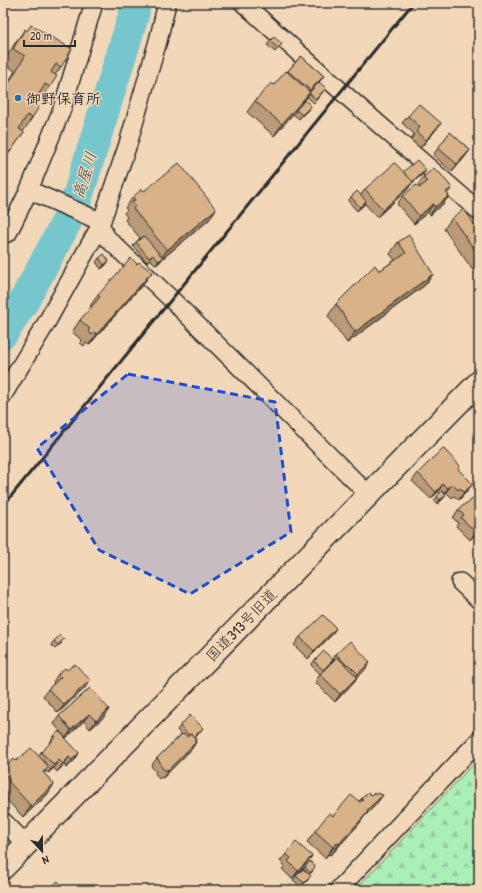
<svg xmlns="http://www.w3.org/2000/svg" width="482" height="893" font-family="'Patrick Hand','Klee One',sans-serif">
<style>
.forest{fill:url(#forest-firs);stroke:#6a8c72}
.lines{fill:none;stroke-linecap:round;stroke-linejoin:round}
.river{stroke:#76c7cd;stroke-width:31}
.minor-casing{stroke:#2b2b2b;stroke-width:20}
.tertiary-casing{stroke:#2b2b2b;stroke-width:25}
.minor{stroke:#f2d8b9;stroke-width:17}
.tertiary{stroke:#f2d8b9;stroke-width:22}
.rail{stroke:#2b2b2b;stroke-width:3}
.wall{fill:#ba9a77;stroke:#2b2b2b}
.shaded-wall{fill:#977d61;stroke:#2b2b2b}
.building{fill:#d8b38a;stroke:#2b2b2b}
.marked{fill:#1d4ed8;fill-opacity:0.2;stroke:#1d4ed8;stroke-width:3;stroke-dasharray:8 5;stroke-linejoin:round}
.poi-dot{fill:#1f6fb2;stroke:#f2d8b9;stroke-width:1.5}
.labels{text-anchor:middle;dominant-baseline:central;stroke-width:3;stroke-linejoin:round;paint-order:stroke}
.poi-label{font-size:15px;font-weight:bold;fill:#2b2b2b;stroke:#f2d8b9;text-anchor:start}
.street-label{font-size:15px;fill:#2b2b2b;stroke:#f2d8b9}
.water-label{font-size:16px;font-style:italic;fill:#3a4a4b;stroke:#f2d8b9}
</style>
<defs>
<pattern id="forest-firs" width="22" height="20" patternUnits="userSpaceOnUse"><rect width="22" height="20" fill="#aaeeb8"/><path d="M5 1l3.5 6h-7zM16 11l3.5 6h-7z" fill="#92cc9e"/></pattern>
</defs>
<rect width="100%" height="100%" fill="#f2d8b9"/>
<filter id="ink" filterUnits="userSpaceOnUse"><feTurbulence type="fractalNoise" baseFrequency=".025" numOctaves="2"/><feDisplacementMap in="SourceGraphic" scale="8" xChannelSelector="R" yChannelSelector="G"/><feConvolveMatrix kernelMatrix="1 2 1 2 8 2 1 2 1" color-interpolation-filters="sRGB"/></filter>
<g filter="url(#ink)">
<polygon class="forest" points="479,758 479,890 355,890"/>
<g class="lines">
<polyline class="river" points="3,333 25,299 74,208 134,14 135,3"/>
<defs>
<g id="minor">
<polyline points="243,3 351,100 479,211"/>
<polyline points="29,190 62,109 94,3"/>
<polyline points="3,234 8,233 29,190 97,220 107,238 169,297 369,495"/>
<polyline points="3,395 44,327 100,226 128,144 158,41 167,3"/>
<polyline points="460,582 479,600"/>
<polyline points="3,821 26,844"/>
<polyline points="338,890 479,740"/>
</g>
<polyline id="tertiary" points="3,868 479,382"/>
</defs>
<use href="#minor" class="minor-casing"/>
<use href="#tertiary" class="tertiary-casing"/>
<use href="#minor" class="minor"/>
<use href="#tertiary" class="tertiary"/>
<polyline class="rail" points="3,506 413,3"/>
</g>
<g class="wall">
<polygon points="25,29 61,67 55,75 50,87 40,101 36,99 34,103 32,118 23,132 24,132 3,162 3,91 15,71 3,63 15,43"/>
<polygon points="270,41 282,44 275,52 267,45"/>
<polygon points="301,56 324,76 319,82 323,92 314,103 307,97 302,104 311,106 308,110 299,119 293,114 295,111 274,136 247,112 255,101 274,85 287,72"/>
<polygon points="408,116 441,123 435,131 420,148 411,140 414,134 402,123"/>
<polygon points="450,132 470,150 464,158 452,172 433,155"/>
<polygon points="426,170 423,174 412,183 407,190 377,217 364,203 357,211 348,201 351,197 361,195 365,189 403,172"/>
<polygon points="438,173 452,188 447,194 449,196 443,204 430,215 428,212 414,224 397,204 403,196 420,188 418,185 423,177"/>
<polygon points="144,191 209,220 162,259 160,262 156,265 150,259 147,262 133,246 136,242 140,238 125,220 127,217 124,213 127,210 125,208 133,197"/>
<polygon points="452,218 475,225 479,222 479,279 444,229"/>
<polygon points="398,242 433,274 425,285 347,343 328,316 336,304 379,271 395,260 390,254"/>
<polygon points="99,258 106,265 101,269 96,262"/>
<polygon points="144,283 89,345 86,343 84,346 80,343 82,340 72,332 80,320 92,307 90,306 98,295"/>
<polygon points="458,469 467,491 459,500 454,496 452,498 446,492 445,494 443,499 437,504 434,500 440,494 438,492 431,499 412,481 418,473"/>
<polygon points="479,493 479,531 470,540 456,526 458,523 453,518 458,510 467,504"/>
<polygon points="331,636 308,659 294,645 300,637"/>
<polygon points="54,641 62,643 55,649 51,645"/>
<polygon points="336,654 365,670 357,678 352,684 335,702 315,682 320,674 311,665 314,661 333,659"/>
<polygon points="58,674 85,688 58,713 43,696 48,689 54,683 53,682"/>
<polygon points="90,688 104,717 90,729 84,721 66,738 54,724 59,716"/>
<polygon points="180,726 203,728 195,738 196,739 195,741 196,742 191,750 163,778 161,777 159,779 155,773 156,772 151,766 157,758 181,735 177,730"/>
<polygon points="54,736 79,753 74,761 66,768 64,765 57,772 54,768 48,773 46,771 44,773 54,784 47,795 23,817 3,796 3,769 16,761 38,756 41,752 49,744"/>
<polygon points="361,799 375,806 364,817 359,824 331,855 329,854 325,858 307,842 315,831 333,816 359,801"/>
<polygon points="286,854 306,864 292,879 282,869 285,866 280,861"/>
<polygon points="305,867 313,871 309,875 308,880 301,887 293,880"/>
</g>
<g class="shaded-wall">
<polygon points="324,76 318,83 310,93 302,104 274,136 282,124 305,98 310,90"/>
<polygon points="311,106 308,110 299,119 302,115"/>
<polygon points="441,123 435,131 420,148 426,140"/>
<polygon points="470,150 464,158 452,172 457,164"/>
<polygon points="426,170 423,174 412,183 407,190 377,217 383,210 410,183"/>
<polygon points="449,196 443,204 430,215 435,207"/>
<polygon points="366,201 364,205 357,211 360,207"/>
<polygon points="433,204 428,212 414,224 419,216"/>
<polygon points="216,209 209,220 162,259 160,262 156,265 167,250"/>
<polygon points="109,261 106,265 101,269 104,265"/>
<polygon points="152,272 144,283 89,345 97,334"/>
<polygon points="433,274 425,285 347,343 355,332"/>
<polygon points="443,484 438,492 431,499 436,492"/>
<polygon points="452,484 446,492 442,496 448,488"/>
<polygon points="473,484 467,491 459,500 464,492"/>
<polygon points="446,495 443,499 437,504 440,500"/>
<polygon points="479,529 479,531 470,540 476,532"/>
<polygon points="336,628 331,636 308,659 314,651"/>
<polygon points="370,662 365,670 357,678 352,684 335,702 340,694 353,681 358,674"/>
<polygon points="90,680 85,688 58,713 64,705"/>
<polygon points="109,709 104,717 90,729 96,721"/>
<polygon points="89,714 84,721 66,738 71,730"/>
<polygon points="196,742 191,750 163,778 168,770"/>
<polygon points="79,753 74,761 66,768 72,760"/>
<polygon points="69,757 64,765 57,772 63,764"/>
<polygon points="59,760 54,768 48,773 54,765"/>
<polygon points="54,784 47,795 23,817 31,806"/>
<polygon points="383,795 375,806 364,817 359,824 331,855 339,844 368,809"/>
<polygon points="337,843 329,854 325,858 333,847"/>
<polygon points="312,856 306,864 292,879 298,871"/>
</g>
<g class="building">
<polygon points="31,25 72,49 61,67 56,64 51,72 57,76 50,87 45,84 34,103 39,107 32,118 27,115 19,129 24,132 10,152 3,147 3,93 25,56 13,49 25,29 27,31"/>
<polygon points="274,37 282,44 278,48 270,41"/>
<polygon points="301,56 324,76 310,90 288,71"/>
<polygon points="286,71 310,92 282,124 255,101 271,83 274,85"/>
<polygon points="319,82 326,88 316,99 309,93"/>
<polygon points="305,100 311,106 302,115 296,110"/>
<polygon points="419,104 441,123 426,140 416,132 420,127 408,116"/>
<polygon points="450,132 470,150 457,164 438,148"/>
<polygon points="417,160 426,170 412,182 403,172"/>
<polygon points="179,163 216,209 167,250 133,209 135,206 132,202 135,200 133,197 142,189 144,191"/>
<polygon points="395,163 413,182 383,210 365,189"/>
<polygon points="434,168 438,173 439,172 452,188 446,192 449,196 435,207 433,204 419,216 403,196 416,185 419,188 427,182 423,177"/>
<polygon points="357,191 366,201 360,207 351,197"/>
<polygon points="464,209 475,225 479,222 479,256 452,218"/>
<polygon points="409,235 433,274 355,332 336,304 375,265 379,271 406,253 398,242"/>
<polygon points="144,236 163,258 158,261 153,255 149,258 136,242"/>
<polygon points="104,254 109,261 104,265 99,258"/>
<polygon points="131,258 137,264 139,262 152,272 97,334 94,332 92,335 88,331 90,329 80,320 100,297 98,295"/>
<polygon points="443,448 460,466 458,469 473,484 464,492 460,488 458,490 452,484 448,488 443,484 436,492 418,473"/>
<polygon points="442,491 446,495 440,500 437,496"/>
<polygon points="479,493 479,529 476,532 461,518 464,515 458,510 466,503 467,504"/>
<polygon points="323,615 336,628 314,651 300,637"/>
<polygon points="60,635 64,639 58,645 54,641"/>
<polygon points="350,641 370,662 358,674 348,664 347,665 336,654"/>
<polygon points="324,651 333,660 323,670 314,661"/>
<polygon points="337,657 357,677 340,694 320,674"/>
<polygon points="75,664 90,680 64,705 48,689 61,677 58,674 65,668 67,670"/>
<polygon points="90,688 109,709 96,721 89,714 71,730 59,716"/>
<polygon points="190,715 203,728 194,737 191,734 189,735 180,726"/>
<polygon points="59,731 79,753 72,760 69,757 63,764 59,760 54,765 41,752 56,737 54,736"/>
<polygon points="182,734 183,735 185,734 187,737 191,734 196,739 194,741 196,742 168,770 167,769 165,771 160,765 161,764 157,758"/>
<polygon points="31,748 49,767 43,772 54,784 31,806 8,781 10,780 3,772 3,769 14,759 16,761"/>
<polygon points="368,792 371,795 374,793 375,795 377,793 383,795 368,809 367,813 339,844 337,843 333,847 315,831 329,813 333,816 351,795 360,802 363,800 361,799"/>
<polygon points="296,842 312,856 298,871 288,861 291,858 286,854"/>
<polygon points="310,861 315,867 310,873 305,867"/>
<polygon points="303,869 311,876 304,883 296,876"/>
<polygon points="58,881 65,890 48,890"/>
</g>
</g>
<path class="marked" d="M128 374 275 402 291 532 190 594 99 550 37 448Z"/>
<circle class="poi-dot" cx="18" cy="98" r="4"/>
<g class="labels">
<g class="poi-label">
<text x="26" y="98">御野保育所</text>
</g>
<g class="street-label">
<text transform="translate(241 625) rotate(-46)">国道313号旧道</text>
</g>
<g class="water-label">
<text transform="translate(84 175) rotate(-73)">高屋川</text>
</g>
</g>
<rect width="482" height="893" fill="none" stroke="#f2d8b9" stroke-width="16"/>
<rect x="8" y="8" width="466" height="877" fill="none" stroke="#2b2b2b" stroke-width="1.5" filter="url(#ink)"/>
<g transform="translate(42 851) rotate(158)" stroke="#f2d8b9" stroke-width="3" paint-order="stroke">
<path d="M0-3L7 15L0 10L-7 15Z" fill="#2b2b2b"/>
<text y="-6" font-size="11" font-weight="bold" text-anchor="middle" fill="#2b2b2b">N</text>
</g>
<path d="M24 40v6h51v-6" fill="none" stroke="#2b2b2b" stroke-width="2"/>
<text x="30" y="40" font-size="12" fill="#2b2b2b" stroke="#f2d8b9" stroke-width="3" paint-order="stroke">20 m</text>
</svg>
